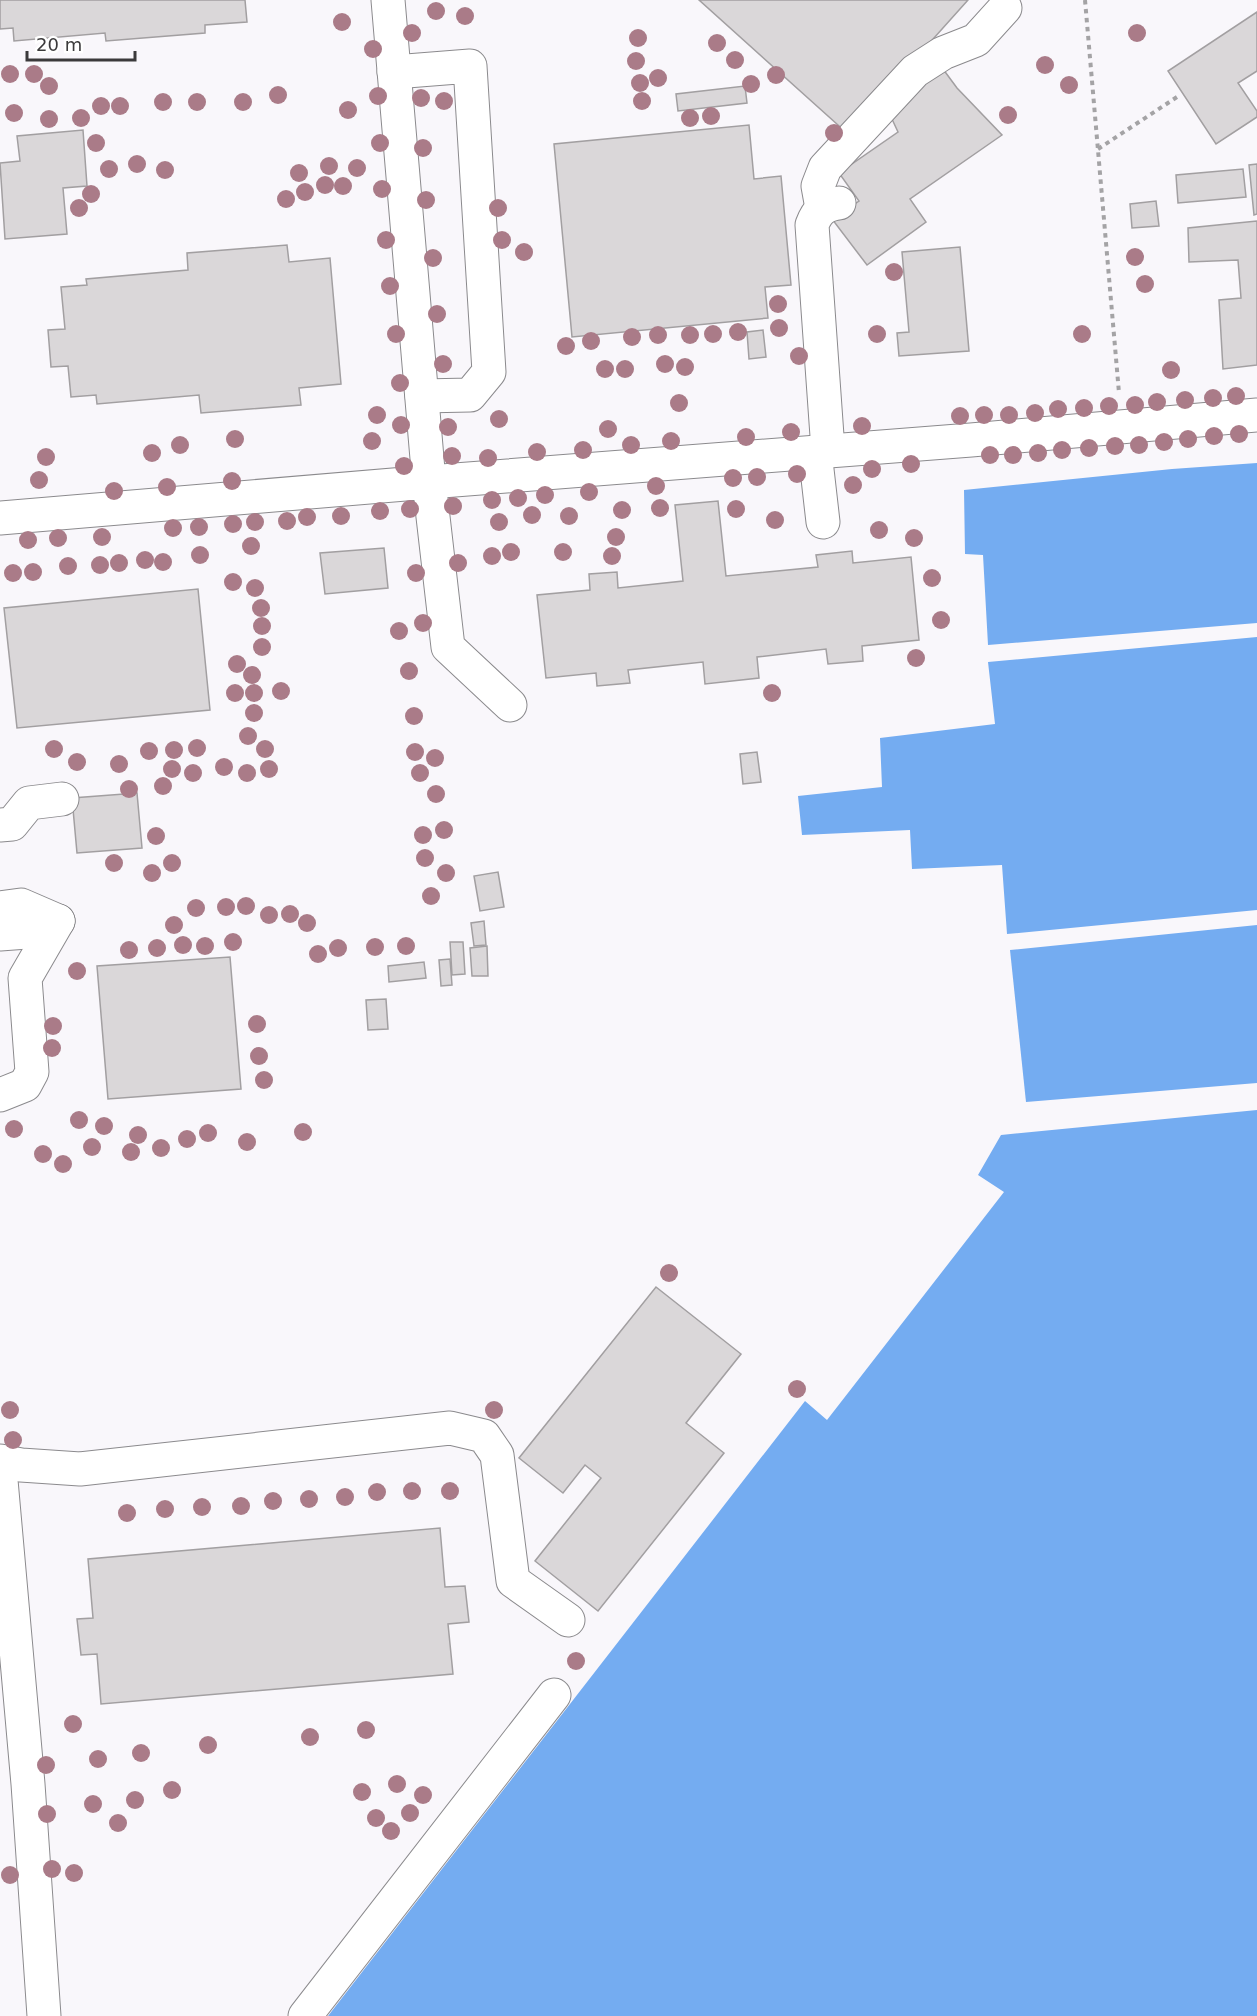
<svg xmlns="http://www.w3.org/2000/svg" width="1257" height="2016" font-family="'DejaVu Sans',sans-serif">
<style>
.water{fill:#74acf1}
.building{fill:#dad7d9;stroke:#a29fa1;stroke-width:1.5}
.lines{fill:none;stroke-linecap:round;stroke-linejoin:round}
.minor-casing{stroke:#8b8a8d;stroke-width:35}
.path{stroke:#a4a3a5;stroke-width:4;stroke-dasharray:4.5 4.5;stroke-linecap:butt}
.minor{stroke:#fff;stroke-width:33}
.tree{fill:#aa7b88}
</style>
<rect width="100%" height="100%" fill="#f9f7fb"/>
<g class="water">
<polygon points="1257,463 1257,623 988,645 983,555 965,554 964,490 1172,469"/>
<polygon points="1257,637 1257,910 1007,934 1002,865 912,869 910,830 802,835 798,796 882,787 880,738 995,724 988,662"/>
<polygon points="1257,925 1257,1083 1026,1102 1010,950"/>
<polygon points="1257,1110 1257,2016 328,2016 805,1401 827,1420 1004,1192 978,1175 1001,1135"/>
</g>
<g class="building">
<polygon points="0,0 245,0 247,22 205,25 205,33 106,41 105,33 14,41 13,28 0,29"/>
<polygon points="699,0 968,0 848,134"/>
<polygon points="1257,12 1257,71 1238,83 1257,111 1257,117 1216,144 1168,71"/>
<polygon points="943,69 957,88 1002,135 910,199 926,222 867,265 832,219 859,201 839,173 898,132 891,117 927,80"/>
<polygon points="745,86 747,103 678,111 676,94"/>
<polygon points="749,125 754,179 781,176 791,285 765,287 768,318 572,337 554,144"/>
<polygon points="83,130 87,186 63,188 67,234 5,239 0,163 20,161 17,136"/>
<polygon points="1257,164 1257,214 1254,215 1249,165"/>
<polygon points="1243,169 1246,197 1178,203 1176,175"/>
<polygon points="1156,201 1159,226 1132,228 1130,204"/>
<polygon points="1257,221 1257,365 1223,369 1219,300 1241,298 1238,260 1189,262 1188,228"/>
<polygon points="287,245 289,262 330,258 341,384 299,388 301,405 201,413 199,395 97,404 96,395 71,397 68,366 51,367 48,330 65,329 61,287 87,285 86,279 188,270 187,253"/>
<polygon points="960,247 969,351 899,356 897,333 909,332 902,252"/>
<polygon points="763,330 766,357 749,359 747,332"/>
<polygon points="718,501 726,576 818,567 816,555 852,551 853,563 911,557 919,640 862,646 863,661 828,664 826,649 757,657 759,678 705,684 703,662 628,670 630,683 597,686 596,673 546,678 537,595 590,590 589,574 617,572 618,588 683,581 675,505"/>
<polygon points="384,548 388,588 325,594 320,553"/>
<polygon points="198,589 210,710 17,728 4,608"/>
<polygon points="757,752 761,782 743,784 740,754"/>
<polygon points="137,793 142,848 77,853 72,798"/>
<polygon points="498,872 504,907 480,911 474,876"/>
<polygon points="484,921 486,945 474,946 471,923"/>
<polygon points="450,942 463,942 465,974 452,975"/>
<polygon points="487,946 488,976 472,976 470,948"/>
<polygon points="230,957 241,1089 108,1099 97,966"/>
<polygon points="450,959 452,985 441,986 439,960"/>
<polygon points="424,962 426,978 389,982 388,966"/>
<polygon points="386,999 388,1029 368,1030 366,1000"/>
<polygon points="656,1287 741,1354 686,1423 724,1453 598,1611 535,1561 601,1478 585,1465 563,1493 519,1458"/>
<polygon points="440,1528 445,1587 465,1586 469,1622 448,1624 453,1674 101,1704 97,1654 81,1655 77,1619 93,1618 88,1559"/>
</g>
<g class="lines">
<defs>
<g id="minor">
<polyline points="388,0 429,482 971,440 1257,415"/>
<polyline points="394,72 470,66 489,372 470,395 422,396"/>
<polyline points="822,208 818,186 825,168 915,71 943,53 976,40 1005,8"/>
<path d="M828 450 812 225C817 211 824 205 839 203"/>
<polyline points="815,452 823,522"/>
<polyline points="0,518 429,482 448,647 510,705"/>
<polyline points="0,825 12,824 29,803 62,799"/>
<polyline points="0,908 21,905 58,921"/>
<polyline points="0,934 27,932 58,921"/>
<polyline points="0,1095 25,1085 32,1072 25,978 58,921"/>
<polyline points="0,1461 21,1465 80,1469 450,1428 484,1436 497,1455 513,1581 568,1620"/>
<polyline points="0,1469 28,1784 44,2016"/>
<polyline points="305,2016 554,1695"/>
</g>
</defs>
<use href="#minor" class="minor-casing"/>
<g class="path">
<polyline points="1085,0 1119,393"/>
<polyline points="1098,149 1177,97"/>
</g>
<use href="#minor" class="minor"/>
</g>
<g class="tree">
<circle cx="436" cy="11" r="9"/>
<circle cx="465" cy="16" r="9"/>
<circle cx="342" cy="22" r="9"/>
<circle cx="412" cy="33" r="9"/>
<circle cx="1137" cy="33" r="9"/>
<circle cx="638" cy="38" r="9"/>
<circle cx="717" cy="43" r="9"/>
<circle cx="373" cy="49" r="9"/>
<circle cx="735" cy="60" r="9"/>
<circle cx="636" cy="61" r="9"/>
<circle cx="1045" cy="65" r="9"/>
<circle cx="10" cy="74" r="9"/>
<circle cx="34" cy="74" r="9"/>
<circle cx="776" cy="75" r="9"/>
<circle cx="658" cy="78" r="9"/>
<circle cx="640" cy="83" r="9"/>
<circle cx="751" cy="84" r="9"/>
<circle cx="1069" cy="85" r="9"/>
<circle cx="49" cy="86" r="9"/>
<circle cx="278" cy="95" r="9"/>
<circle cx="378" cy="96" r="9"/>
<circle cx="421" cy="98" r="9"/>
<circle cx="444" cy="101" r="9"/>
<circle cx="642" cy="101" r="9"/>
<circle cx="163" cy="102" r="9"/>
<circle cx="197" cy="102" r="9"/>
<circle cx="243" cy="102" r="9"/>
<circle cx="101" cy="106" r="9"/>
<circle cx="120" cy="106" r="9"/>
<circle cx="348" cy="110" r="9"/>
<circle cx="14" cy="113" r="9"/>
<circle cx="1008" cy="115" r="9"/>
<circle cx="711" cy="116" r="9"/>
<circle cx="81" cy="118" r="9"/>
<circle cx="690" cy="118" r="9"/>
<circle cx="49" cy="119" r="9"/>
<circle cx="834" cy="133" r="9"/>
<circle cx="96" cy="143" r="9"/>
<circle cx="380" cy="143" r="9"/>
<circle cx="423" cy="148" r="9"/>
<circle cx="137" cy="164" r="9"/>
<circle cx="329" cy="166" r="9"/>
<circle cx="357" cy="168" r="9"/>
<circle cx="109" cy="169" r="9"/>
<circle cx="165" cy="170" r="9"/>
<circle cx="299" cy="173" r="9"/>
<circle cx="325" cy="185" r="9"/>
<circle cx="343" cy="186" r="9"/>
<circle cx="382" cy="189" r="9"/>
<circle cx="305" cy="192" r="9"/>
<circle cx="91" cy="194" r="9"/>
<circle cx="286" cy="199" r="9"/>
<circle cx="426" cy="200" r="9"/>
<circle cx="79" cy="208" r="9"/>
<circle cx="498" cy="208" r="9"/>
<circle cx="386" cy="240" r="9"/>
<circle cx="502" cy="240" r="9"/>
<circle cx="524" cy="252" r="9"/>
<circle cx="1135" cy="257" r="9"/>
<circle cx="433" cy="258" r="9"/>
<circle cx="894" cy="272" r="9"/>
<circle cx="1145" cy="284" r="9"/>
<circle cx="390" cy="286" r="9"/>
<circle cx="778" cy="304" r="9"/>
<circle cx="437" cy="314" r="9"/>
<circle cx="779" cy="328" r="9"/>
<circle cx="738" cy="332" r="9"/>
<circle cx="396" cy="334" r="9"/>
<circle cx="713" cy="334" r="9"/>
<circle cx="877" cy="334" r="9"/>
<circle cx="1082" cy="334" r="9"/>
<circle cx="658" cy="335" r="9"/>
<circle cx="690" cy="335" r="9"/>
<circle cx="632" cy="337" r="9"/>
<circle cx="591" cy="341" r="9"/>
<circle cx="566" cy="346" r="9"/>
<circle cx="799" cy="356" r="9"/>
<circle cx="443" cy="364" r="9"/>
<circle cx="665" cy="364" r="9"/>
<circle cx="685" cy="367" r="9"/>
<circle cx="605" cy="369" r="9"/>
<circle cx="625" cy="369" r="9"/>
<circle cx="1171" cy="370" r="9"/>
<circle cx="400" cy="383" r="9"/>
<circle cx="1236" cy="396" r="9"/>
<circle cx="1213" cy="398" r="9"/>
<circle cx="1185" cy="400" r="9"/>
<circle cx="1157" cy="402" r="9"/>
<circle cx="679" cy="403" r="9"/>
<circle cx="1135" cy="405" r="9"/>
<circle cx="1109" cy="406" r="9"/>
<circle cx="1084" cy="408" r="9"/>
<circle cx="1058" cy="409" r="9"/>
<circle cx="1035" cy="413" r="9"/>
<circle cx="377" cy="415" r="9"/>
<circle cx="984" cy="415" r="9"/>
<circle cx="1009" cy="415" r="9"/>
<circle cx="960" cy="416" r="9"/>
<circle cx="499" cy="419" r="9"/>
<circle cx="401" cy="425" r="9"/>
<circle cx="862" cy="426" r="9"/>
<circle cx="448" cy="427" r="9"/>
<circle cx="608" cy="429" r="9"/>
<circle cx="791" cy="432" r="9"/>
<circle cx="1239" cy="434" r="9"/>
<circle cx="1214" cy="436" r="9"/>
<circle cx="746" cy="437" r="9"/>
<circle cx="235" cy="439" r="9"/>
<circle cx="1188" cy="439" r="9"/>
<circle cx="372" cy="441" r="9"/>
<circle cx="671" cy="441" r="9"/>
<circle cx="1164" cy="442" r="9"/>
<circle cx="180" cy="445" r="9"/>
<circle cx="631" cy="445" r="9"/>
<circle cx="1139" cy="445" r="9"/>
<circle cx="1115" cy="446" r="9"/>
<circle cx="1089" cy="448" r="9"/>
<circle cx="583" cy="450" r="9"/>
<circle cx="1062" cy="450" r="9"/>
<circle cx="537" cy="452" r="9"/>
<circle cx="152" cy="453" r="9"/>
<circle cx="1038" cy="453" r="9"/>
<circle cx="990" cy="455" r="9"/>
<circle cx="1013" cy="455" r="9"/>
<circle cx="452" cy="456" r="9"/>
<circle cx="46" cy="457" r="9"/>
<circle cx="488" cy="458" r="9"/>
<circle cx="911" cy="464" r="9"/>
<circle cx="404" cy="466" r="9"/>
<circle cx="872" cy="469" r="9"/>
<circle cx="797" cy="474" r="9"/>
<circle cx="757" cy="477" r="9"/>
<circle cx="733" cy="478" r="9"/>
<circle cx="39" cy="480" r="9"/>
<circle cx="232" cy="481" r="9"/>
<circle cx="853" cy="485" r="9"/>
<circle cx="656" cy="486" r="9"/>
<circle cx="167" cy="487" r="9"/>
<circle cx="114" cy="491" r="9"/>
<circle cx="589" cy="492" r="9"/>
<circle cx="545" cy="495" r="9"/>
<circle cx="518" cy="498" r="9"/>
<circle cx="492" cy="500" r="9"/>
<circle cx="453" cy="506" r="9"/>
<circle cx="660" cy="508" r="9"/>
<circle cx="410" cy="509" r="9"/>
<circle cx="736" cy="509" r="9"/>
<circle cx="622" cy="510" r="9"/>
<circle cx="380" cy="511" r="9"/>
<circle cx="532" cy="515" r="9"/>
<circle cx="341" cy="516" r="9"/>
<circle cx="569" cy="516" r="9"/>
<circle cx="307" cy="517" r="9"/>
<circle cx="775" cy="520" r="9"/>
<circle cx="287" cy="521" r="9"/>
<circle cx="255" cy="522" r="9"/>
<circle cx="499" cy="522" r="9"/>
<circle cx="233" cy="524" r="9"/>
<circle cx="199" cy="527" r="9"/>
<circle cx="173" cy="528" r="9"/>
<circle cx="879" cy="530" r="9"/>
<circle cx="102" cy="537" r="9"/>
<circle cx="616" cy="537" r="9"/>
<circle cx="58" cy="538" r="9"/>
<circle cx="914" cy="538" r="9"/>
<circle cx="28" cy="540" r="9"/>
<circle cx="251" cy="546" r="9"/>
<circle cx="511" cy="552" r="9"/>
<circle cx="563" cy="552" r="9"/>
<circle cx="200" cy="555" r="9"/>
<circle cx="492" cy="556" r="9"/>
<circle cx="612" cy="556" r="9"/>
<circle cx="145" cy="560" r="9"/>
<circle cx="163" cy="562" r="9"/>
<circle cx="119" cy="563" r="9"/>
<circle cx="458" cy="563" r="9"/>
<circle cx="100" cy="565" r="9"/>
<circle cx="68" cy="566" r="9"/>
<circle cx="33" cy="572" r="9"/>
<circle cx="13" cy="573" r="9"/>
<circle cx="416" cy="573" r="9"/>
<circle cx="932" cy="578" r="9"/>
<circle cx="233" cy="582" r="9"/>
<circle cx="255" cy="588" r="9"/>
<circle cx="261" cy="608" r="9"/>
<circle cx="941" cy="620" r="9"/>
<circle cx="423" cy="623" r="9"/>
<circle cx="262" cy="626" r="9"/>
<circle cx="399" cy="631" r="9"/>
<circle cx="262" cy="647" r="9"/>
<circle cx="916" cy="658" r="9"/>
<circle cx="237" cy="664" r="9"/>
<circle cx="409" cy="671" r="9"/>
<circle cx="252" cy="675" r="9"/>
<circle cx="281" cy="691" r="9"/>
<circle cx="235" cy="693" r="9"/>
<circle cx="254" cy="693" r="9"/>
<circle cx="772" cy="693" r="9"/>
<circle cx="254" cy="713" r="9"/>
<circle cx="414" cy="716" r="9"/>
<circle cx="248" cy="736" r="9"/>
<circle cx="197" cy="748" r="9"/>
<circle cx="54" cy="749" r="9"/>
<circle cx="265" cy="749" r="9"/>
<circle cx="174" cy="750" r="9"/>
<circle cx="149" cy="751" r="9"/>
<circle cx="415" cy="752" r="9"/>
<circle cx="435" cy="758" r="9"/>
<circle cx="77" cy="762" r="9"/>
<circle cx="119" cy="764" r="9"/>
<circle cx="224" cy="767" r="9"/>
<circle cx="172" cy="769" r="9"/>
<circle cx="269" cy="769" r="9"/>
<circle cx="193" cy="773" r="9"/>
<circle cx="247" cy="773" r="9"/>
<circle cx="420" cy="773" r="9"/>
<circle cx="163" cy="786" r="9"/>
<circle cx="129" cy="789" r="9"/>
<circle cx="436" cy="794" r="9"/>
<circle cx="444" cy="830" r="9"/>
<circle cx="423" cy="835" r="9"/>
<circle cx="156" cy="836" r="9"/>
<circle cx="425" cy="858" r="9"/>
<circle cx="114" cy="863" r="9"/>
<circle cx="172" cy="863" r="9"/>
<circle cx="152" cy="873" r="9"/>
<circle cx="446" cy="873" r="9"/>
<circle cx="431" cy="896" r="9"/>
<circle cx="246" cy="906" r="9"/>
<circle cx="226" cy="907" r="9"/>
<circle cx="196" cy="908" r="9"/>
<circle cx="290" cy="914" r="9"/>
<circle cx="269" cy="915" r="9"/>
<circle cx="307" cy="923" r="9"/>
<circle cx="174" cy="925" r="9"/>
<circle cx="233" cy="942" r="9"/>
<circle cx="183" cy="945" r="9"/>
<circle cx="205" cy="946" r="9"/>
<circle cx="406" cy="946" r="9"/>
<circle cx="375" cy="947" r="9"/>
<circle cx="157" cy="948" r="9"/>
<circle cx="338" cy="948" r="9"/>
<circle cx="129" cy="950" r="9"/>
<circle cx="318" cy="954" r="9"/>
<circle cx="77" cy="971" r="9"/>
<circle cx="257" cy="1024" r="9"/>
<circle cx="53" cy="1026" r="9"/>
<circle cx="52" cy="1048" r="9"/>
<circle cx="259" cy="1056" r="9"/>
<circle cx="264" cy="1080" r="9"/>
<circle cx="79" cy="1120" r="9"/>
<circle cx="104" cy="1126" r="9"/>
<circle cx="14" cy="1129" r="9"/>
<circle cx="303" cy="1132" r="9"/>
<circle cx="208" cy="1133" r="9"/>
<circle cx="138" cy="1135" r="9"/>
<circle cx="187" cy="1139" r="9"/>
<circle cx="247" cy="1142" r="9"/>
<circle cx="92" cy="1147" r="9"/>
<circle cx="161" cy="1148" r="9"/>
<circle cx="131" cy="1152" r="9"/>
<circle cx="43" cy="1154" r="9"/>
<circle cx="63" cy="1164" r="9"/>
<circle cx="669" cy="1273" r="9"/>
<circle cx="797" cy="1389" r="9"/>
<circle cx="10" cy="1410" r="9"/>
<circle cx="494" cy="1410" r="9"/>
<circle cx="13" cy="1440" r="9"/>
<circle cx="412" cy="1491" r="9"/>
<circle cx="450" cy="1491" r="9"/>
<circle cx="377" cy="1492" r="9"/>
<circle cx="345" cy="1497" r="9"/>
<circle cx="309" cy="1499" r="9"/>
<circle cx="273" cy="1501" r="9"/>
<circle cx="241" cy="1506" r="9"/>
<circle cx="202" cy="1507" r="9"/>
<circle cx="165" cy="1509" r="9"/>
<circle cx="127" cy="1513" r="9"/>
<circle cx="576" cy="1661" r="9"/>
<circle cx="73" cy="1724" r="9"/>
<circle cx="366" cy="1730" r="9"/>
<circle cx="310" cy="1737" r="9"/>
<circle cx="208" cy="1745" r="9"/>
<circle cx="141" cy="1753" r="9"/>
<circle cx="98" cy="1759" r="9"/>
<circle cx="46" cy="1765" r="9"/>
<circle cx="397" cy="1784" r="9"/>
<circle cx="172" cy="1790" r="9"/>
<circle cx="362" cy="1792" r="9"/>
<circle cx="423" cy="1795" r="9"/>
<circle cx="135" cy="1800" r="9"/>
<circle cx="93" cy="1804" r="9"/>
<circle cx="410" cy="1813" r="9"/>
<circle cx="47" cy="1814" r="9"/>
<circle cx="376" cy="1818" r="9"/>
<circle cx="118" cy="1823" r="9"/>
<circle cx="391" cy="1831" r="9"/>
<circle cx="52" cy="1869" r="9"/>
<circle cx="74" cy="1873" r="9"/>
<circle cx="10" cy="1875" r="9"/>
</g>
<path d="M27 51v9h108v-9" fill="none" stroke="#3b3a3b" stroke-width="3"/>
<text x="36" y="51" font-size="18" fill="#3b3a3b" stroke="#ffffff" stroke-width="4.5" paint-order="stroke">20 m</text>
</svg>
